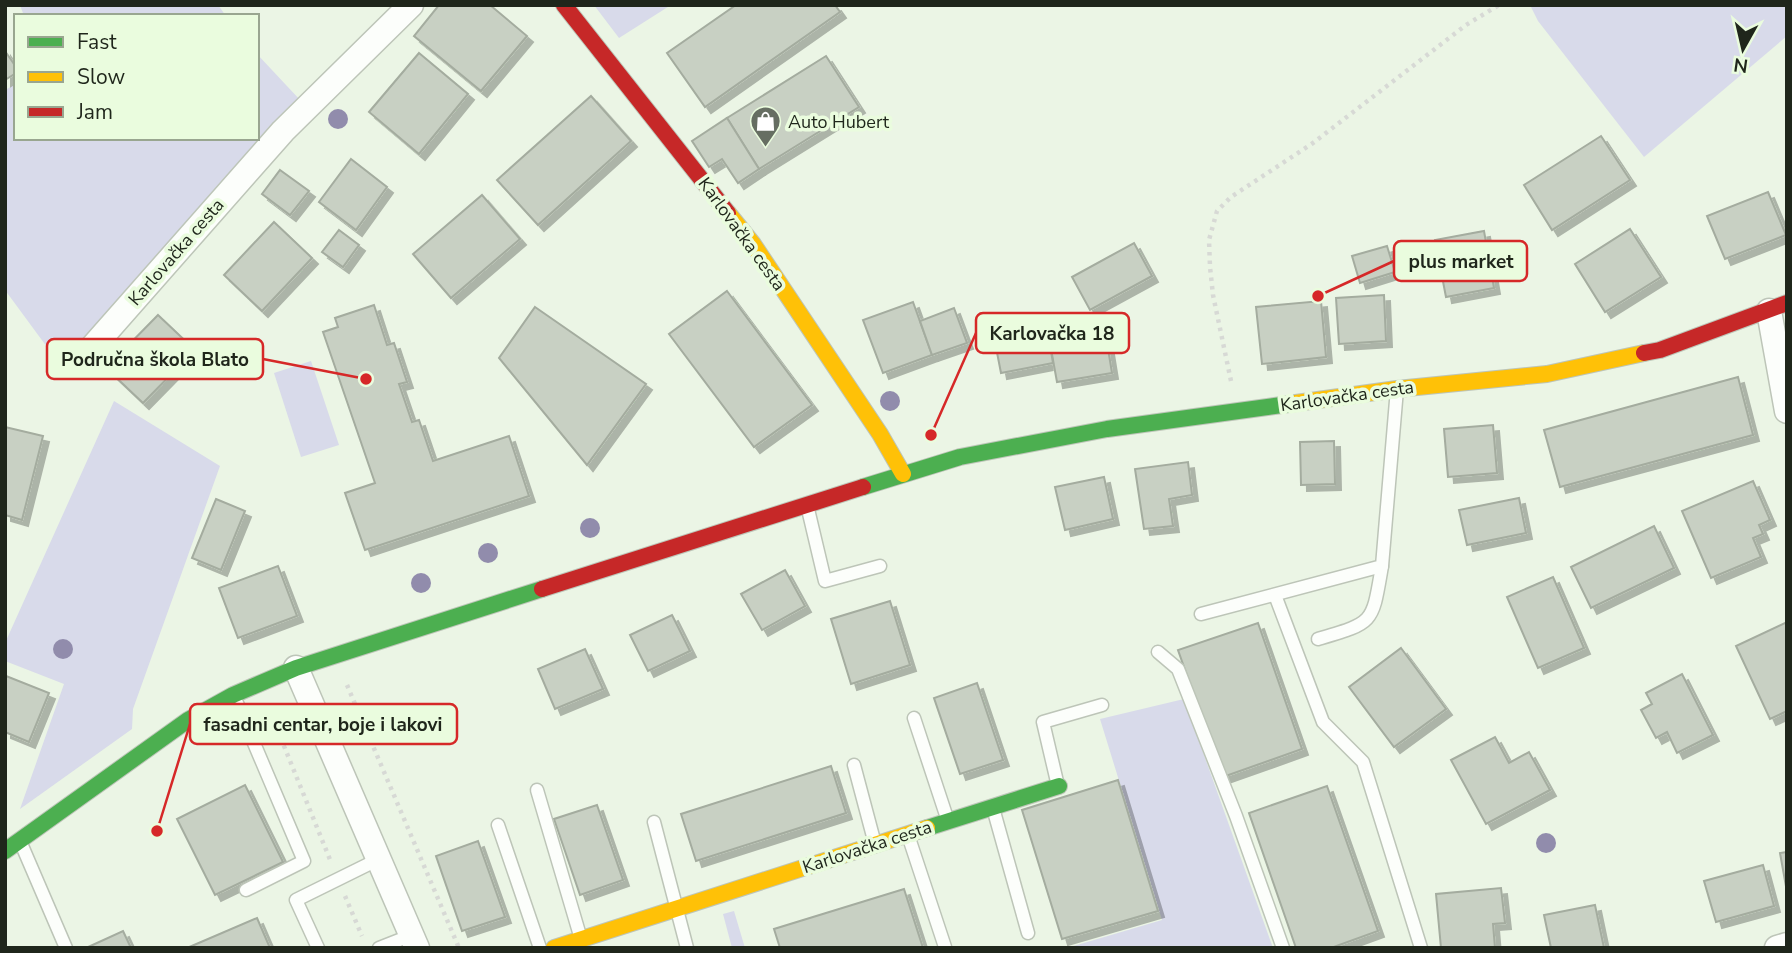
<svg xmlns="http://www.w3.org/2000/svg" width="1792" height="953" font-family="'Nunito Sans',sans-serif">
<style>
.green{fill:#d8daea}
.building{fill:#c8d0c3;stroke:#a4ac9f;stroke-width:2;filter:url(#shadow)}
.lines{fill:none;stroke-linecap:round;stroke-linejoin:round}
.lane-casing{stroke:#bdc5b8;stroke-width:15}
.street-casing{stroke:#bdc5b8;stroke-width:27}
.fast-casing{stroke:#bdc5b8;stroke-width:18}
.slow-casing{stroke:#bdc5b8;stroke-width:18}
.jam-casing{stroke:#bdc5b8;stroke-width:18}
.path{stroke:#d7d9d5;stroke-width:4.5;stroke-dasharray:3.5 5;stroke-linecap:butt}
.lane{stroke:#fcfefb;stroke-width:12}
.street{stroke:#fcfefb;stroke-width:24}
.fast{stroke:#4caf50;stroke-width:16}
.slow{stroke:#ffc107;stroke-width:16}
.jam{stroke:#c62828;stroke-width:16}
.tree{fill:#918cac}
.labels{text-anchor:middle;dominant-baseline:central;stroke-width:7;stroke-linejoin:round;paint-order:stroke}
.poi-label{font-size:18px;fill:#1f261b;stroke:#eafcde;text-anchor:start}
.street-label{font-size:18px;fill:#1f261b;stroke:#eafcde}
.leader{fill:none;stroke:#d62828;stroke-width:2.5}
.callout-dot{fill:#d62828;stroke:#eafcde;stroke-width:2.5}
.callout{fill:#eafcde;stroke:#d62828;stroke-width:2.5}
.callout-label{font-size:19px;text-anchor:middle;font-weight:bold;fill:#1f261b}
</style>
<defs>
<filter id="shadow"><feDropShadow dx="6" dy="6" stdDeviation="0" flood-color="#0004"/></filter>
</defs>
<rect width="100%" height="100%" fill="#ebf5e5"/>
<g class="green">
<polygon points="20,5 218,5 226,16 24,16"/>
<polygon points="594,5 671,5 619,38"/>
<polygon points="1530,5 1787,5 1787,36 1644,157 1538,21"/>
<polygon points="257,54 301,101 119,304 58,362 5,290 5,90 16,84 16,138 257,138"/>
<polygon points="311,361 339,445 301,457 274,373"/>
<polygon points="114,401 220,466 133,709 132,729 20,809 64,684 5,661 5,643"/>
<polygon points="1184,699 1273,948 1067,948 1162,920 1100,719"/>
<polygon points="734,911 745,948 732,948 723,914"/>
</g>
<g class="building">
<polygon points="439,5 490,5 527,36 481,91 414,36"/>
<polygon points="736,5 835,5 840,12 705,107 667,53"/>
<polygon points="5,51 16,67 16,73 5,80"/>
<polygon points="419,53 468,94 419,154 369,112"/>
<polygon points="826,56 859,107 759,169 727,118"/>
<polygon points="591,96 631,141 538,225 497,180"/>
<polygon points="727,118 759,169 738,183 722,159 709,167 692,141"/>
<polygon points="1601,136 1630,180 1552,230 1524,185"/>
<polygon points="351,159 387,187 356,230 319,202"/>
<polygon points="280,170 309,191 290,215 262,194"/>
<polygon points="1768,192 1786,235 1725,259 1707,216"/>
<polygon points="482,195 520,239 451,298 413,254"/>
<polygon points="274,222 312,258 262,311 224,275"/>
<polygon points="1630,229 1661,277 1605,312 1575,264"/>
<polygon points="339,230 359,245 343,267 322,252"/>
<polygon points="1484,231 1494,288 1446,297 1435,240"/>
<polygon points="1134,243 1152,276 1090,310 1072,277"/>
<polygon points="1387,246 1395,272 1360,283 1352,256"/>
<polygon points="727,291 812,405 754,447 669,334"/>
<polygon points="1384,295 1386,341 1339,344 1336,298"/>
<polygon points="1321,301 1326,357 1262,364 1256,307"/>
<polygon points="913,302 932,355 883,373 863,320"/>
<polygon points="374,305 387,345 394,343 407,382 399,384 412,422 419,420 433,461 509,436 529,496 365,550 345,493 375,483 323,332 338,327 335,318"/>
<polygon points="535,307 646,384 587,465 499,358"/>
<polygon points="954,308 967,343 932,355 920,321"/>
<polygon points="158,315 195,350 143,403 106,368"/>
<polygon points="1103,318 1112,373 1057,382 1047,327"/>
<polygon points="1047,327 1053,363 1001,373 994,337"/>
<polygon points="1738,377 1753,435 1560,487 1544,430"/>
<polygon points="1493,425 1497,473 1448,477 1444,429"/>
<polygon points="5,427 43,436 22,520 5,515"/>
<polygon points="1334,441 1335,484 1301,485 1300,442"/>
<polygon points="1188,462 1192,495 1169,499 1173,526 1144,529 1135,469"/>
<polygon points="1104,477 1113,519 1065,530 1055,487"/>
<polygon points="1753,481 1770,520 1759,525 1763,534 1753,538 1761,557 1711,578 1682,511"/>
<polygon points="1519,498 1526,533 1467,545 1459,510"/>
<polygon points="216,499 245,511 221,570 192,558"/>
<polygon points="1654,526 1674,568 1591,608 1571,567"/>
<polygon points="278,566 297,616 238,638 219,588"/>
<polygon points="785,570 805,606 762,630 741,594"/>
<polygon points="1553,577 1584,648 1538,668 1507,597"/>
<polygon points="890,601 910,665 851,684 831,619"/>
<polygon points="672,615 690,651 648,671 630,635"/>
<polygon points="1787,622 1787,711 1770,719 1736,646"/>
<polygon points="1258,623 1302,749 1223,777 1178,650"/>
<polygon points="1401,648 1446,709 1394,747 1349,687"/>
<polygon points="585,649 603,689 555,709 538,669"/>
<polygon points="1682,674 1713,735 1677,753 1667,732 1656,738 1641,710 1652,704 1646,693"/>
<polygon points="6,676 49,693 29,742 5,732"/>
<polygon points="977,683 1003,760 960,774 934,698"/>
<polygon points="1495,737 1509,763 1529,752 1550,790 1486,824 1451,760"/>
<polygon points="831,766 846,813 696,861 681,814"/>
<polygon points="1118,780 1158,911 1062,939 1022,810"/>
<polygon points="245,785 283,862 215,895 177,819"/>
<polygon points="1327,786 1378,931 1331,948 1296,948 1249,813"/>
<polygon points="597,805 623,880 580,895 554,819"/>
<polygon points="478,841 505,917 462,931 436,856"/>
<polygon points="1787,852 1787,892 1780,853"/>
<polygon points="1763,865 1774,906 1716,922 1704,881"/>
<polygon points="1501,888 1505,923 1493,924 1495,948 1441,948 1436,894"/>
<polygon points="904,889 923,948 780,948 774,929"/>
<polygon points="1595,905 1604,948 1551,948 1544,915"/>
<polygon points="257,918 270,948 187,948"/>
<polygon points="123,931 131,948 86,948"/>
</g>
<g class="lines">
<defs>
<g id="lane">
<polyline points="807,505 825,581 880,566"/>
<polyline points="1275,595 1323,722 1363,762 1421,948"/>
<polyline points="1201,614 1382,566 1397,389"/>
<path d="M1318 639C1375 622 1372 624 1382 566"/>
<polyline points="1158,652 1178,669 1236,816 1283,948"/>
<polyline points="234,696 304,861 246,890"/>
<polyline points="914,718 948,821"/>
<polyline points="854,765 875,844"/>
<polyline points="1058,786 1043,722 1102,705"/>
<polyline points="537,790 581,939"/>
<polyline points="993,808 1028,933"/>
<polyline points="654,822 687,948"/>
<polyline points="498,825 540,948"/>
<polyline points="908,835 945,947"/>
<polyline points="20,841 66,948"/>
<polyline points="318,948 296,900 379,859"/>
<polyline points="379,948 412,935"/>
</g>
<g id="street">
<polyline points="1769,311 1787,411"/>
<polyline points="90,350 283,131 411,5"/>
<polyline points="296,668 417,948"/>
<polyline points="1777,948 1787,945"/>
</g>
<g id="fast">
<polyline points="863,487 960,457 1107,429 1296,403"/>
<polyline points="927,828 1059,786"/>
<polyline points="5,851 188,720 233,695 296,668 542,589"/>
</g>
<g id="slow">
<polyline points="728,213 753,244 880,434 903,474"/>
<polyline points="1296,403 1397,389 1547,374 1644,353"/>
<polyline points="554,948 927,828"/>
</g>
<g id="jam">
<polyline points="564,5 728,213"/>
<polyline points="1644,353 1660,350 1787,303"/>
<polyline points="542,589 863,487"/>
</g>
</defs>
<use href="#lane" class="lane-casing"/>
<use href="#street" class="street-casing"/>
<use href="#fast" class="fast-casing"/>
<use href="#slow" class="slow-casing"/>
<use href="#jam" class="jam-casing"/>
<g class="path">
<polyline points="1231,381 1213,295 1210,267 1209,240 1217,211 1231,197 1313,143 1466,25 1499,5"/>
<polyline points="347,685 459,948"/>
<polyline points="271,714 331,862"/>
<polyline points="345,896 362,936"/>
</g>
<use href="#lane" class="lane"/>
<use href="#street" class="street"/>
<use href="#fast" class="fast"/>
<use href="#slow" class="slow"/>
<use href="#jam" class="jam"/>
</g>
<g class="tree">
<circle cx="338" cy="119" r="10"/>
<circle cx="890" cy="401" r="10"/>
<circle cx="590" cy="528" r="10"/>
<circle cx="488" cy="553" r="10"/>
<circle cx="421" cy="583" r="10"/>
<circle cx="63" cy="649" r="10"/>
<circle cx="1546" cy="843" r="10"/>
</g>
<defs>
<symbol id="shop-pin" viewBox="-11 -11 22 30"><path d="M0 17L-7.5 6A9.5 9.5 0 1 1 7.5 6Z" fill="#666e62" stroke="#eafcde"/><path d="M-5-2.5h2.3a2.7 3.5 0 0 1 5.4 0H5L5.5 6h-11ZM-1.5-2.5h3a1.5 2.3 0 0 0-3 0Z" fill="#fff"/></symbol>
</defs>
<g fill-rule="evenodd">
<use href="#shop-pin" x="748" y="104" width="35" height="47"/>
</g>
<g class="labels">
<g class="poi-label">
<text x="788" y="122">Auto Hubert</text>
</g>
<g class="street-label">
<text transform="translate(742 234) rotate(54)">Karlovačka cesta</text>
<text transform="translate(176 252) rotate(-49)">Karlovačka cesta</text>
<text transform="translate(1347 396) rotate(-8)">Karlovačka cesta</text>
<text transform="translate(867 847) rotate(-18)">Karlovačka cesta</text>
</g>
</g>
<path class="leader" d="M1318 296L1394 261M931 435L976 333M366 379L263 359M157 831L190 724"/>
<g class="callout-dot">
<circle cx="1318" cy="296" r="7"/>
<circle cx="931" cy="435" r="7"/>
<circle cx="366" cy="379" r="7"/>
<circle cx="157" cy="831" r="7"/>
</g>
<g class="callout">
<rect x="1394" y="241" width="133" height="40" rx="7"/>
<rect x="976" y="313" width="153" height="40" rx="7"/>
<rect x="47" y="339" width="216" height="40" rx="7"/>
<rect x="190" y="704" width="267" height="40" rx="7"/>
</g>
<g class="callout-label">
<text x="1461" y="268">plus market</text>
<text x="1052" y="340">Karlovačka 18</text>
<text x="155" y="366">Područna škola Blato</text>
<text x="323" y="731">fasadni centar, boje i lakovi</text>
</g>
<rect width="1792" height="953" fill="none" stroke="#1f261b" stroke-width="14"/>
<rect x="14" y="14" width="245" height="126" fill="#eafcde" stroke="#99a690" stroke-width="2"/>
<rect x="28" y="37" width="35" height="10" fill="#4caf50" stroke="#99a690" stroke-width="2"/>
<text x="77" y="49" font-size="21" fill="#1f261b">Fast</text>
<rect x="28" y="72" width="35" height="10" fill="#ffc107" stroke="#99a690" stroke-width="2"/>
<text x="77" y="84" font-size="21" fill="#1f261b">Slow</text>
<rect x="28" y="107" width="35" height="10" fill="#c62828" stroke="#99a690" stroke-width="2"/>
<text x="77" y="119" font-size="21" fill="#1f261b">Jam</text>
<g transform="translate(1743 49) rotate(188)" stroke="#eafcde" stroke-width="5" paint-order="stroke">
<path d="M0-5L12 26L0 18L-12 26Z" fill="#1f261b"/>
<text y="-10" font-size="19" font-weight="bold" text-anchor="middle" fill="#1f261b">N</text>
</g>
</svg>
